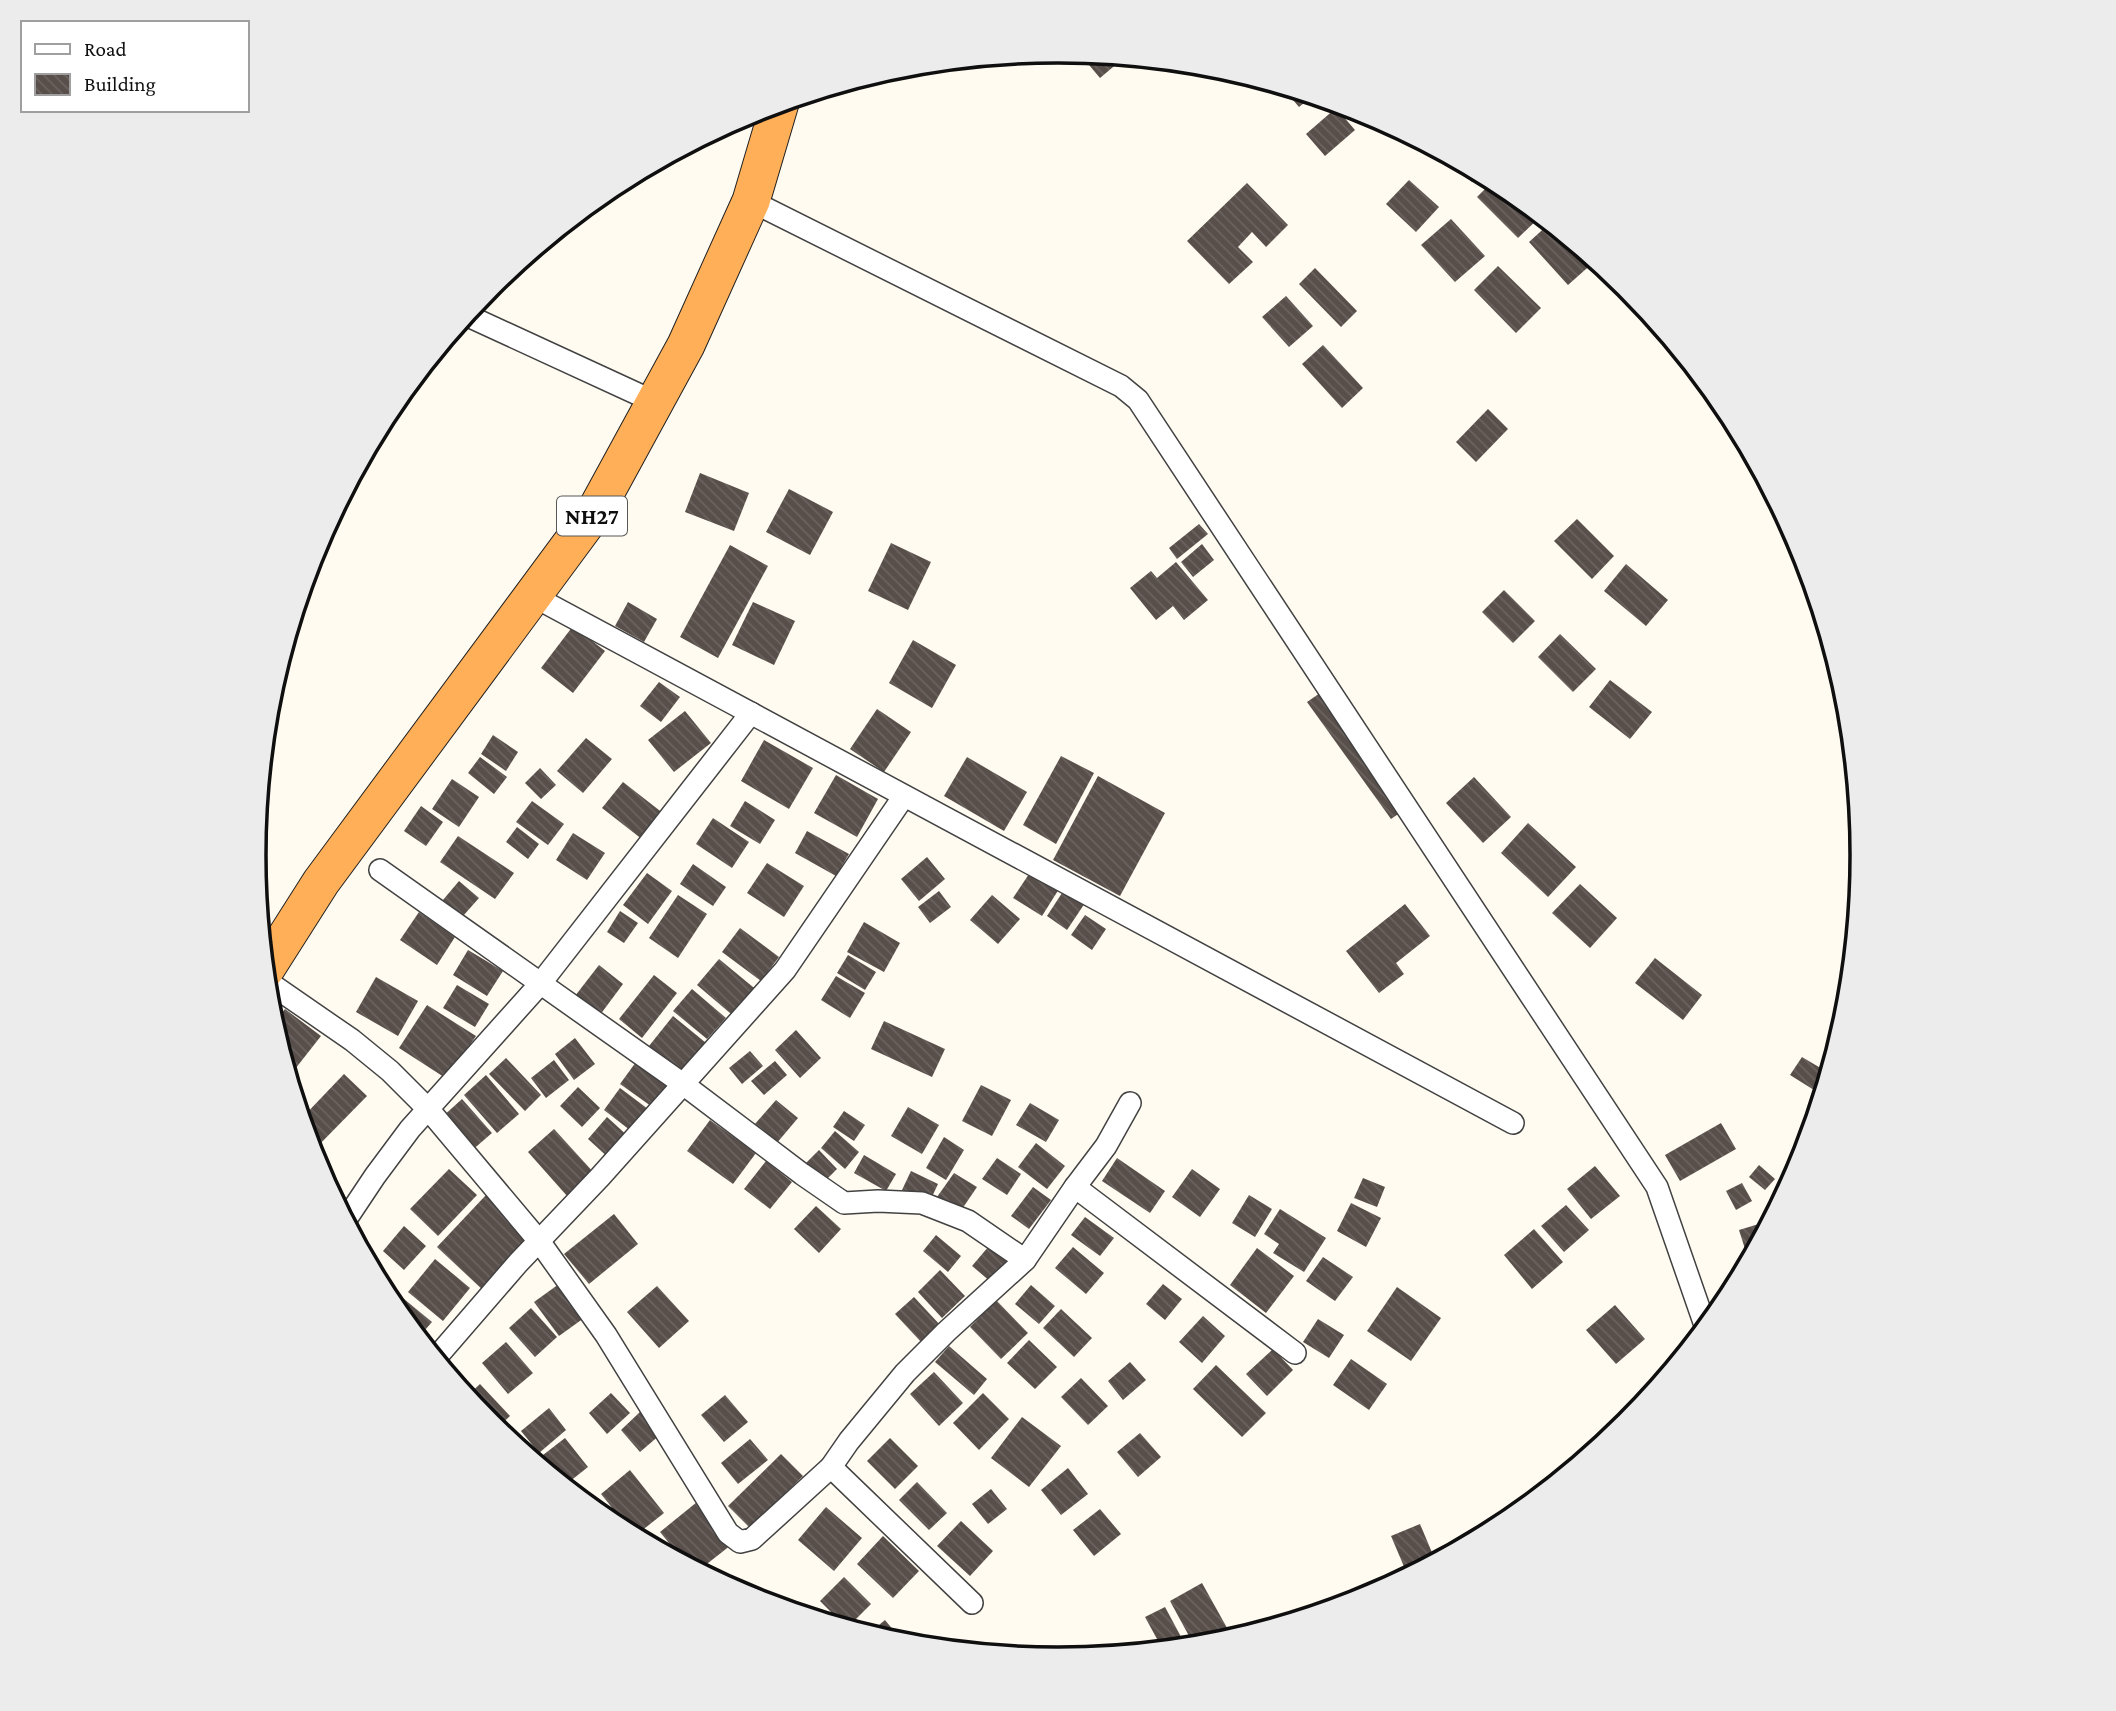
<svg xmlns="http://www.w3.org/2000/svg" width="2116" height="1711" font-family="'Crimson Pro',serif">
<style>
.building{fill:url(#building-back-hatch)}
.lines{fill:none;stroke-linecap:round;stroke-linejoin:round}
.minor-casing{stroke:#424242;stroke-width:24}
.trunk-casing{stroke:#202020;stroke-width:39}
.minor{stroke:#fff;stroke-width:21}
.trunk{stroke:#feaf58;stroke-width:37}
.labels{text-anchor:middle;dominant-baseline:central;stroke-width:7;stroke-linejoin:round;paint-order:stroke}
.shield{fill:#fff;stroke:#575757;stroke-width:2}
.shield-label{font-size:23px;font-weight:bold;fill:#0f0f0f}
.rim{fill:none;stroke:#0f0f0f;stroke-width:3.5}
</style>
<defs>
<pattern id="building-back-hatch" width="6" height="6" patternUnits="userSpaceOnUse" patternTransform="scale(1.75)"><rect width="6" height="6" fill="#584e4a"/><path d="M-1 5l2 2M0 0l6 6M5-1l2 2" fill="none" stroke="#6b6360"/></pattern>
</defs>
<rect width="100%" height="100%" fill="#fffbf0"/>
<g class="building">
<polygon points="1079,53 1125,57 1100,78"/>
<polygon points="1282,87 1307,94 1313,96 1299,107"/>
<polygon points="1336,108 1355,130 1325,156 1306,134"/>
<polygon points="1445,154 1452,158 1481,173 1472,182"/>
<polygon points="1409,180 1439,207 1416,232 1386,204"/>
<polygon points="1494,180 1505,187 1541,216 1518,238 1477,197"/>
<polygon points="1247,183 1288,225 1266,247 1252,232 1238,247 1253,262 1229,284 1187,241"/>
<polygon points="1451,219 1485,256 1455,282 1421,245"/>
<polygon points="1550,223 1595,261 1568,285 1529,242"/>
<polygon points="1498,266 1541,308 1516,333 1474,290"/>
<polygon points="1315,268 1357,311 1341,327 1299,284"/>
<polygon points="1286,296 1313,326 1289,347 1262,317"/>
<polygon points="1323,345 1363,388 1342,408 1302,364"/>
<polygon points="1488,409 1508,429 1476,462 1456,442"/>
<polygon points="700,473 749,493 734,531 685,512"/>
<polygon points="789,489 833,512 810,555 766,532"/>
<polygon points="1577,519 1614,556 1592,579 1554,541"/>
<polygon points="1199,524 1208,534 1177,559 1169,548"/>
<polygon points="891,543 931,562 908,610 868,591"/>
<polygon points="1202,544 1214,560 1193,577 1181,562"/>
<polygon points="730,545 768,566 718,658 680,637"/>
<polygon points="1176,562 1208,600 1184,620 1173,606 1156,620 1130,588 1151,571 1157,578"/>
<polygon points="1626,564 1668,600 1646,626 1604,591"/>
<polygon points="1504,590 1535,621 1513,643 1482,612"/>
<polygon points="628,602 657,619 644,642 615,626"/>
<polygon points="753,602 795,621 774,665 732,645"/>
<polygon points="573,626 605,651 573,693 541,668"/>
<polygon points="1560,634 1596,669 1573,692 1538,657"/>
<polygon points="913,640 956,665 932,708 889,683"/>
<polygon points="1610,680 1652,712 1630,739 1589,707"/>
<polygon points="659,682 680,697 661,722 640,706"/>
<polygon points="1323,691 1407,808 1391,819 1307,702"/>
<polygon points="877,709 911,732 884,772 850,749"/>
<polygon points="685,711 711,743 674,772 648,740"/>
<polygon points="493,735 518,752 506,771 481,754"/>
<polygon points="586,738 612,759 583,793 557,771"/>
<polygon points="764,740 813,768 789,809 741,781"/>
<polygon points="1061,756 1094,773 1056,844 1023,825"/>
<polygon points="480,757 507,777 494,794 468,773"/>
<polygon points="967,757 1027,792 1004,831 944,796"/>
<polygon points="540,768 556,785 541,799 525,783"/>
<polygon points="836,775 878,799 857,837 814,813"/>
<polygon points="1098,776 1165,813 1120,896 1053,860"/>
<polygon points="1474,777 1511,817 1483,843 1446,803"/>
<polygon points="452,779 479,797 459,827 432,809"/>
<polygon points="623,782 664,814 643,840 602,808"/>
<polygon points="532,801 564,824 548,845 516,822"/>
<polygon points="745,801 775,820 760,844 730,826"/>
<polygon points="421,806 443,822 426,846 404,831"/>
<polygon points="713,818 749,842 732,868 696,844"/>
<polygon points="1528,823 1576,867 1548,897 1501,853"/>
<polygon points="517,827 539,844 528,859 506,842"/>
<polygon points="807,831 849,854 836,876 795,853"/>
<polygon points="573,833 605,853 587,880 556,860"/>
<polygon points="458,836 514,873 495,899 440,862"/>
<polygon points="927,857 945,879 919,901 901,879"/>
<polygon points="767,863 804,886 784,917 747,893"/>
<polygon points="693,864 726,887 713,906 680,884"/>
<polygon points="1031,871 1059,889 1042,916 1013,898"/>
<polygon points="647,873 672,891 648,924 623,905"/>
<polygon points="459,881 479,898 463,916 443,900"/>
<polygon points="1580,884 1617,918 1590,948 1552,913"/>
<polygon points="1064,890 1085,903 1067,930 1047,916"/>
<polygon points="939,891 951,907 930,923 918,907"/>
<polygon points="678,895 707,914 678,958 649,938"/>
<polygon points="992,895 1020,919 998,944 970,920"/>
<polygon points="1405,904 1430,936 1396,963 1404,974 1379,993 1346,951"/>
<polygon points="620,911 638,923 624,943 607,932"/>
<polygon points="419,912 455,937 437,965 400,940"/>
<polygon points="1085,915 1106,929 1092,950 1071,935"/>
<polygon points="864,922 900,943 884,972 847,952"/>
<polygon points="740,928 779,957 761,981 722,952"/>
<polygon points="468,950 503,971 487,996 453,975"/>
<polygon points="848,955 876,972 865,990 837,973"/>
<polygon points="1655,958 1702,995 1683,1020 1635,983"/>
<polygon points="719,959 759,992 737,1019 697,985"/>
<polygon points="599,965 623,984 600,1015 575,996"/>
<polygon points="654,975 677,993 642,1038 619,1019"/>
<polygon points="836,976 865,993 850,1018 821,1000"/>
<polygon points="376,977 418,1001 398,1036 356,1012"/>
<polygon points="457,985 489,1004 475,1027 443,1008"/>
<polygon points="692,989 726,1018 707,1039 673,1011"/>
<polygon points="427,1005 476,1036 447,1079 399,1048"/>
<polygon points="285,1009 321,1036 288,1078 272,1025"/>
<polygon points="673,1016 711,1047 686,1077 649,1046"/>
<polygon points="884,1021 945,1049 932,1077 871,1049"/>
<polygon points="796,1030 821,1058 800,1078 775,1050"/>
<polygon points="575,1038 595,1064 574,1080 555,1054"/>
<polygon points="750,1051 763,1066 742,1084 729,1068"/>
<polygon points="1802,1057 1829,1073 1822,1095 1790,1075"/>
<polygon points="506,1058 541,1095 525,1111 489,1074"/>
<polygon points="554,1060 569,1080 546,1098 531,1078"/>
<polygon points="775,1061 787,1075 764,1095 751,1081"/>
<polygon points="636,1062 674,1089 658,1111 620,1084"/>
<polygon points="344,1074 367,1096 314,1150 309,1144 301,1119"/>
<polygon points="486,1075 519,1114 497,1133 464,1095"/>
<polygon points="981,1085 1011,1100 992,1136 962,1121"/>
<polygon points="578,1087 600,1108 582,1127 560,1106"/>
<polygon points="620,1088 652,1112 635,1134 604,1110"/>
<polygon points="462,1099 492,1133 470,1152 441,1118"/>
<polygon points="776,1100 798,1118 776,1144 754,1125"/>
<polygon points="1030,1103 1059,1120 1046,1142 1016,1125"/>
<polygon points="908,1107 939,1125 922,1154 891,1136"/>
<polygon points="844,1111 865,1125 854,1141 833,1127"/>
<polygon points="607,1117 630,1138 611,1160 588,1139"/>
<polygon points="710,1120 756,1153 733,1184 687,1151"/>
<polygon points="1721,1123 1736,1149 1680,1181 1665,1155"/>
<polygon points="554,1129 595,1174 568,1197 528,1152"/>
<polygon points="835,1131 859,1152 845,1169 821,1148"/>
<polygon points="944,1137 964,1150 946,1180 926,1168"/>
<polygon points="1036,1143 1065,1166 1047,1189 1018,1167"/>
<polygon points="819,1150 837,1169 824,1182 806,1163"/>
<polygon points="864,1155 896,1174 886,1191 854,1173"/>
<polygon points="997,1158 1021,1174 1007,1195 982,1179"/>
<polygon points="1117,1158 1165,1191 1150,1213 1102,1181"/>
<polygon points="766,1161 792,1182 770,1209 744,1189"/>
<polygon points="1759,1165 1775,1179 1765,1190 1749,1177"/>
<polygon points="1595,1166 1620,1196 1591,1219 1567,1189"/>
<polygon points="449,1169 477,1195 438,1236 410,1209"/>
<polygon points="1192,1169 1220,1189 1200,1217 1172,1197"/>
<polygon points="911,1171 938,1184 929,1203 902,1190"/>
<polygon points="954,1173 977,1187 960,1212 937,1197"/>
<polygon points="1363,1178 1385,1187 1377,1207 1354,1198"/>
<polygon points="1742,1183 1752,1201 1736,1210 1726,1191"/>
<polygon points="1033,1187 1051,1200 1029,1229 1011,1216"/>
<polygon points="486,1195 534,1239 485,1292 437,1247"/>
<polygon points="1249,1195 1272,1209 1255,1237 1232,1223"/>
<polygon points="1351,1203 1381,1218 1366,1247 1337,1231"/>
<polygon points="1566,1205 1589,1230 1564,1252 1541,1226"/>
<polygon points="816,1206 841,1229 819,1253 794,1229"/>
<polygon points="1280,1209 1326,1238 1304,1272 1273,1253 1279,1244 1264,1234"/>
<polygon points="614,1214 638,1244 589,1284 564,1254"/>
<polygon points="1085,1217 1114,1238 1100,1256 1071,1235"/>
<polygon points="1762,1223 1765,1231 1758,1245 1745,1249 1739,1230"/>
<polygon points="404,1226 426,1246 404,1270 383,1251"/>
<polygon points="1534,1229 1563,1262 1532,1289 1504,1255"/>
<polygon points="936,1235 961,1256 948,1272 923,1251"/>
<polygon points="989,1246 1008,1262 991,1282 972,1266"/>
<polygon points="1073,1247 1104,1273 1086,1294 1055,1268"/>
<polygon points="1257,1248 1294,1276 1266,1313 1230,1285"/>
<polygon points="1323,1257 1353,1277 1335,1301 1306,1281"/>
<polygon points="435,1259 470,1288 443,1321 408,1292"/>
<polygon points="940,1270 965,1296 942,1318 918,1292"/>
<polygon points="559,1284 584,1318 559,1336 534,1302"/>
<polygon points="1163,1284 1182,1299 1165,1320 1146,1304"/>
<polygon points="1031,1285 1055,1306 1039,1324 1015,1304"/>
<polygon points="657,1286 689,1321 659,1348 627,1312"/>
<polygon points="1397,1287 1441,1318 1411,1361 1367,1331"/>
<polygon points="393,1290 432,1322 418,1338 386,1298"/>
<polygon points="914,1297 941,1326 922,1343 895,1314"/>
<polygon points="996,1300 1028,1333 1001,1359 970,1327"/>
<polygon points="1615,1305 1645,1339 1616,1364 1586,1330"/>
<polygon points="531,1308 557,1337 535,1357 509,1328"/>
<polygon points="1061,1309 1092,1338 1074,1357 1043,1328"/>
<polygon points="1203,1316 1225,1336 1202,1363 1179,1342"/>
<polygon points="1318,1319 1344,1335 1329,1358 1303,1342"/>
<polygon points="1029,1340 1057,1367 1035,1389 1007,1363"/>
<polygon points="506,1342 533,1373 508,1394 482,1363"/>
<polygon points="949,1346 987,1379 974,1395 935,1362"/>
<polygon points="1273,1349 1293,1370 1267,1396 1246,1374"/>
<polygon points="1351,1359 1387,1384 1369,1410 1333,1385"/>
<polygon points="1130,1362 1146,1380 1123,1400 1108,1381"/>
<polygon points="1216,1365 1266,1413 1242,1437 1193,1389"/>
<polygon points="934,1372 963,1403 939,1426 910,1394"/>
<polygon points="1081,1378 1108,1406 1088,1425 1061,1397"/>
<polygon points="480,1384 510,1416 495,1430 466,1397"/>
<polygon points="611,1393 630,1413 607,1434 589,1413"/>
<polygon points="983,1393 1009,1419 979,1450 953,1423"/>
<polygon points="725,1395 748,1422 724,1442 701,1415"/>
<polygon points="549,1408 566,1430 539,1453 521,1431"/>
<polygon points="641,1411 661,1434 640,1452 621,1430"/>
<polygon points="1022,1417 1061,1446 1029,1487 991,1458"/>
<polygon points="1140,1433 1161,1457 1138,1477 1117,1452"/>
<polygon points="565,1438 588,1467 564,1486 534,1462"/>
<polygon points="890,1438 918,1466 895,1489 867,1461"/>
<polygon points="750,1439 768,1460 738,1484 721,1463"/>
<polygon points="781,1454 803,1476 750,1528 728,1506"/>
<polygon points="1068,1468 1088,1494 1061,1515 1041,1490"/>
<polygon points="630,1470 664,1513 635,1536 601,1494"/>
<polygon points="917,1482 947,1513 929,1530 899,1500"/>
<polygon points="991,1489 1007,1509 988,1524 972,1504"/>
<polygon points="593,1499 613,1525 612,1525 586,1504"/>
<polygon points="697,1502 731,1545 698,1571 687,1565 660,1532"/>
<polygon points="826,1507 862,1538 834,1571 798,1540"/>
<polygon points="1100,1509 1121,1534 1094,1556 1073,1530"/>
<polygon points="961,1521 993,1551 970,1576 937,1546"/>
<polygon points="1420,1524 1436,1562 1408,1576 1391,1536"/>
<polygon points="883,1536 919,1571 893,1598 857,1564"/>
<polygon points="844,1577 871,1604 847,1628 820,1601"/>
<polygon points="1202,1583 1231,1635 1212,1645 1195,1647 1170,1601"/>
<polygon points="1165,1607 1187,1648 1163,1650 1145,1617"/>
<polygon points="885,1620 905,1644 903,1645 867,1635"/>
</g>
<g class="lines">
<defs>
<g id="minor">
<polyline points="751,201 1121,386 1138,400 1657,1187 1706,1328"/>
<polyline points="466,315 655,402"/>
<polyline points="533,596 1513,1123"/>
<polyline points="380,870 683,1084 802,1174 844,1203 878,1201 922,1203 968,1221 1025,1260"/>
<polyline points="265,980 352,1040 390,1071 429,1110 539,1241 606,1335 728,1533 740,1542 752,1539 831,1467 849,1441 905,1373 946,1332 1025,1260 1075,1187 1106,1146 1130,1103"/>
<polyline points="1075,1187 1295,1353"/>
<polyline points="345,1221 375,1176 410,1129 540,984 751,713"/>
<polyline points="435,1359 518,1263 600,1177 785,970 904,796"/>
<polyline points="831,1467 972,1603"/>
</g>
<polyline id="trunk" points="265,970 321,882 596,510 686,345 751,201 780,103"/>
</defs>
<use href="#minor" class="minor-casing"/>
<use href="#trunk" class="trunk-casing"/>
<use href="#minor" class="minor"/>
<use href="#trunk" class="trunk"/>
</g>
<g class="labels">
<rect class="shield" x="557" y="496.5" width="70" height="39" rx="5"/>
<g class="shield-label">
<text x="592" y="516">NH27</text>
</g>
</g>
<path d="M0 0H2116V1711H0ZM266 855a792 792 0 1 1 1584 0a792 792 0 1 1-1584 0Z" fill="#ececec" fill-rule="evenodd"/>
<path class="rim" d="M266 855a792 792 0 1 1 1584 0a792 792 0 1 1-1584 0Z"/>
<rect x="21" y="21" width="228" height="91" fill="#ffffff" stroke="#9f9f9f" stroke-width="2"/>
<rect x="35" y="44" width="35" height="10" fill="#ffffff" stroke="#9f9f9f" stroke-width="2"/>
<text x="84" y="56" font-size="21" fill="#0f0f0f">Road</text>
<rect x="35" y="74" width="35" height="21" fill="url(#building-back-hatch)" stroke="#9f9f9f" stroke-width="2"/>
<text x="84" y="91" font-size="21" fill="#0f0f0f">Building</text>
</svg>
